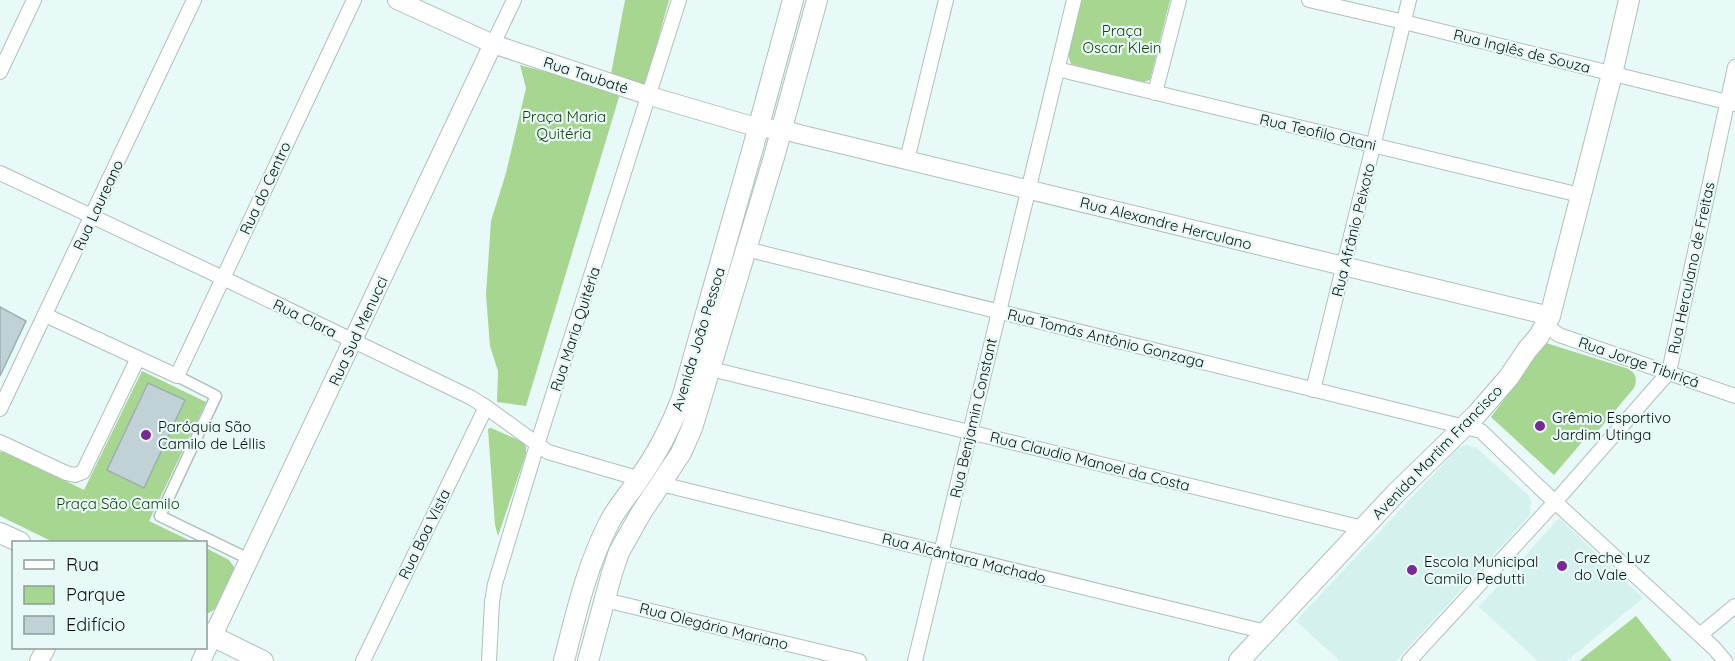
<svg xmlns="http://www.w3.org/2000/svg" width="1735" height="661" font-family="Quicksand,sans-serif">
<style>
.built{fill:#d4f1ed}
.green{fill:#a6d68f}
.building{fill:#c0d2d6;stroke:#9dafb3;stroke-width:1.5}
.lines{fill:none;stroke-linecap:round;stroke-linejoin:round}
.pedestrian-casing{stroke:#aec0be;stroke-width:13}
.minor-casing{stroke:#aec0be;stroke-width:16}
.tertiary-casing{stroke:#aec0be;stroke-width:20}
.secondary-casing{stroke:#aec0be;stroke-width:22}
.pedestrian{stroke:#fff;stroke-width:10}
.minor{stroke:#fff;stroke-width:14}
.tertiary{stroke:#fff;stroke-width:18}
.secondary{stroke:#fff;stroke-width:20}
.poi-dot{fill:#7a2898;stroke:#e7faf7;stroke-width:2}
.labels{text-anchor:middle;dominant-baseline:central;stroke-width:4.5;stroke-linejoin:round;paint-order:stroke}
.park-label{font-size:15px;fill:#1a3b05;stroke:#e7faf7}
.street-label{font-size:15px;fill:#0b1211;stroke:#e7faf7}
.poi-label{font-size:15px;fill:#0b1211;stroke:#e7faf7;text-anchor:start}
</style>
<rect width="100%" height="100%" fill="#e7faf7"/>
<g class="built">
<polygon points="1467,445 1477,448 1528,495 1531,501 1530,515 1396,661 1340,661 1296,621 1458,448"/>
<polygon points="1559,518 1643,598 1567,661 1538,661 1479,607"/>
</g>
<g class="green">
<polygon points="625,0 669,0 645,86 611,74"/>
<polygon points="1081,0 1170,0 1150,80 1141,83 1071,64 1068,55"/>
<polygon points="520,65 615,90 619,93 619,97 526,406 497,402 498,371 490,346 486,295 491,221 506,173 526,88"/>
<path d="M1546 343 1629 369C1637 374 1637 381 1634 388L1592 438 1588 435 1554 475 1491 417 1521 377 1517 373Z"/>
<polygon points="142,371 206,402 149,521 193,542 53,542 0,516 0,452 7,452 84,490"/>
<polygon points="491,428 523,442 526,447 526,454 498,536 495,525 488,429"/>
<path d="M206 548 229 560 234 567C233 582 221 610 206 614Z"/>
<polygon points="1636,616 1672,661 1579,661"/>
</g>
<g class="building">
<polygon points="0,307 26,321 0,376"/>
<polygon points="148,383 185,400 144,488 107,470"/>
</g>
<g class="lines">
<defs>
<polyline id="pedestrian" points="177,376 216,396 160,516 249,559"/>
<g id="minor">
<polyline points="1309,0 1404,22 1735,104"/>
<polyline points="493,44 514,0"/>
<polyline points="1057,69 1580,195"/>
<polyline points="0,72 34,0"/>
<polyline points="1155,93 1179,0"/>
<polyline points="907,160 946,0"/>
<polyline points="0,173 223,278 470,397 486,407 548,452 640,479"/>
<polyline points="746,249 1481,431 1540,488 1714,648 1725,661"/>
<polyline points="45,315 177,376 354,0"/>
<polyline points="1545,325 1559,335 1735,396"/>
<polyline points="711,369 1363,528"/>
<polyline points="1313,390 1409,0"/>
<polyline points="0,409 194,0"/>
<polyline points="0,442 66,473 75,475 83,472 138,358"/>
<polyline points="661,484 1266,632"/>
<polyline points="605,600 859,661"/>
<polyline points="1700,635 1735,606"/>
<polyline points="363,661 486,407"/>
<polyline points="489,661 492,602 495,584 537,445 679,0"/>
<polyline points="915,661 1074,0"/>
<polyline points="1409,661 1555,502 1669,372 1735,67"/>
</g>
<g id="tertiary">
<polyline points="397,0 493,44 650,96 759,128 781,129 799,134 1550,316"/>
<polyline points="39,661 46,648"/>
<polyline points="201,661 493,44"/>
</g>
<g id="secondary">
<polyline points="0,533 20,542"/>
<polyline points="206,633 263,661"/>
<path d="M564 661C576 613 587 565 610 521 618 506 630 493 639 479 657 454 671 427 682 398L752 151 793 0"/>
<polyline points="588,661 612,573 619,552 641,513 681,453 692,428 774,157 817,0"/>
<polyline points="1239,661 1395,494 1476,415 1509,377 1527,350 1539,336 1550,316 1612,74 1629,0"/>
</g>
</defs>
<use href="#pedestrian" class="pedestrian-casing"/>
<use href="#minor" class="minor-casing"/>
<use href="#tertiary" class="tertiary-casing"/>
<use href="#secondary" class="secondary-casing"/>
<use href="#pedestrian" class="pedestrian"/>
<use href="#minor" class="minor"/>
<use href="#tertiary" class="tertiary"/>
<use href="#secondary" class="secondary"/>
</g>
<g class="poi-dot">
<circle cx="1540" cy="426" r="6"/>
<circle cx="146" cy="435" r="6"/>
<circle cx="1562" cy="566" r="6"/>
<circle cx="1412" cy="570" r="6"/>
</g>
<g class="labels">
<g class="park-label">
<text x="1122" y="30">Praça<tspan x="1122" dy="17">Oscar Klein</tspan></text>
<text x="564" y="116">Praça Maria<tspan x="564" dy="17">Quitéria</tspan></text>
<text x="118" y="503">Praça São Camilo</text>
</g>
<g class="street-label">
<text transform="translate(1522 51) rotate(14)">Rua Inglês de Souza</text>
<text transform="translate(586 75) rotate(18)">Rua Taubaté</text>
<text transform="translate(1318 132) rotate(13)">Rua Teofilo Otani</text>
<text transform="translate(265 188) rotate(-65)">Rua do Centro</text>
<text transform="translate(98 205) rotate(-65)">Rua Laureano</text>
<text transform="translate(1166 223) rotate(14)">Rua Alexandre Herculano</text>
<text transform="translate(1353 230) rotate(-76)">Rua Afrânio Peixoto</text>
<text transform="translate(1691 268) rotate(-78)">Rua Herculano de Freitas</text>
<text transform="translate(305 318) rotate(26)">Rua Clara</text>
<text transform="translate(575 329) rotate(-72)">Rua Maria Quitéria</text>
<text transform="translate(358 331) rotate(-65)">Rua Sud Menucci</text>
<text transform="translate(1106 338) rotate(14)">Rua Tomás Antônio Gonzaga</text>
<text transform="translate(698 339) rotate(-73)">Avenida João Pessoa</text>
<text transform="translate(1639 362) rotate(19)">Rua Jorge Tibiriçá</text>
<text transform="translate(973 418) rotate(-77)">Rua Benjamin Constant</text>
<text transform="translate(1437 452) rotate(-46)">Avenida Martim Francisco</text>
<text transform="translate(1090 461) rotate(14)">Rua Claudio Manoel da Costa</text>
<text transform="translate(424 534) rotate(-64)">Rua Boa Vista</text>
<text transform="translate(964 558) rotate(14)">Rua Alcântara Machado</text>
<text transform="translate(714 626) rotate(14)">Rua Olegário Mariano</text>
</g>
<g class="poi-label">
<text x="1552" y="417">Grêmio Esportivo<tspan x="1552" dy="17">Jardim Utinga</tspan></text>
<text x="158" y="426">Paróquia São<tspan x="158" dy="17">Camilo de Léllis</tspan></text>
<text x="1574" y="557">Creche Luz<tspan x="1574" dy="17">do Vale</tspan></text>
<text x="1424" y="561">Escola Municipal<tspan x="1424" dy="17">Camilo Pedutti</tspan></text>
</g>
</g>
<rect x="12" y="541" width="195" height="108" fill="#e7faf7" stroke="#8f9d9b" stroke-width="1.5"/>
<rect x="24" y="560" width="30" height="9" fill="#ffffff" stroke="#8f9d9b" stroke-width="1.5"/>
<text x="66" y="571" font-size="18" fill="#0b1211">Rua</text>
<rect x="24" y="586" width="30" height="18" fill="#a6d68f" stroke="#8f9d9b" stroke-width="1.5"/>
<text x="66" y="601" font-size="18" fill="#0b1211">Parque</text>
<rect x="24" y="616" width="30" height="18" fill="#c0d2d6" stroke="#8f9d9b" stroke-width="1.5"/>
<text x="66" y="631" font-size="18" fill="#0b1211">Edifício</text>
</svg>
